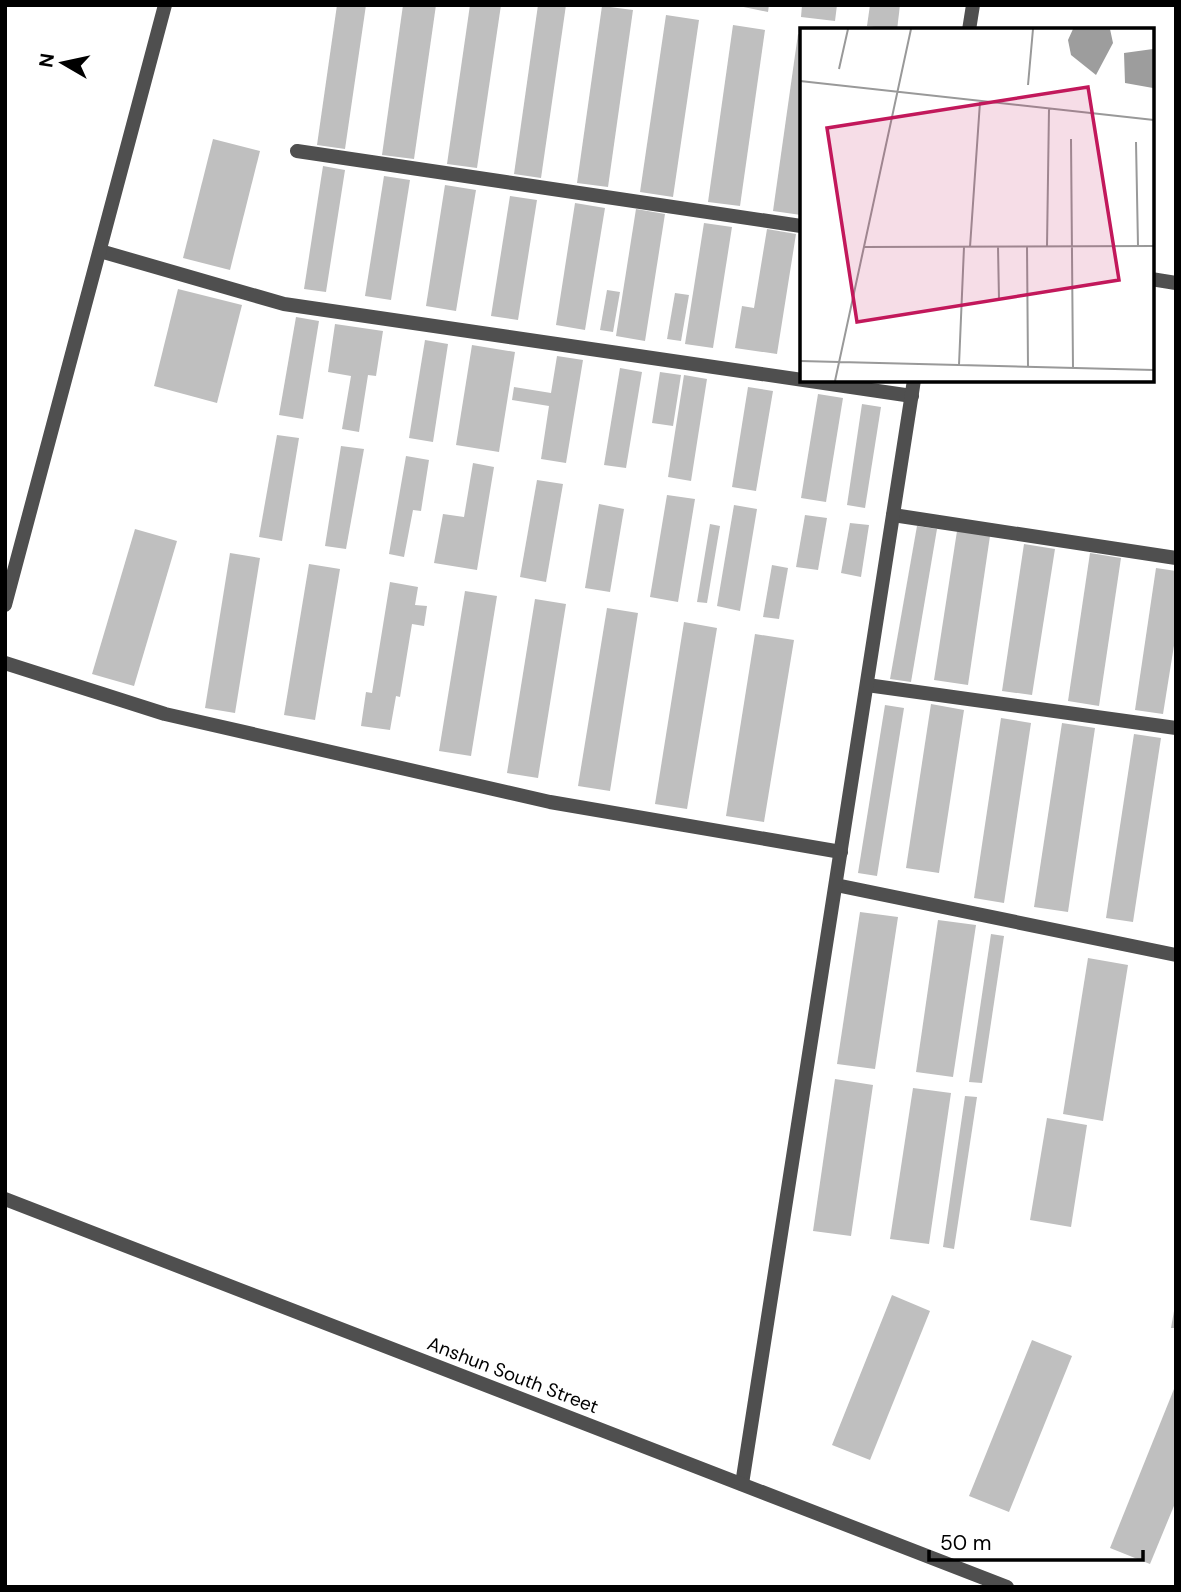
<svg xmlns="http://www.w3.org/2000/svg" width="1181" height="1592" font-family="'DM Sans',sans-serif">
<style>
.building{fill:#bfbfbf}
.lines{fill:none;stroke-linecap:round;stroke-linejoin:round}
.service{stroke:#4f4f4f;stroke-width:14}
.minor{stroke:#4f4f4f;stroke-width:14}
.tertiary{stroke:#4f4f4f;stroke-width:14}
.labels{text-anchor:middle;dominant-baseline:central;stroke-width:5;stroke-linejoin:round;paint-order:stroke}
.street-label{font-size:19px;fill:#000;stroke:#fff}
.inset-road{fill:none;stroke:#999;stroke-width:2}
.view{fill:#c2185b;fill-opacity:0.15;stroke:#c2185b;stroke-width:3.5}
.inset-edge{fill:none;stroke:#000;stroke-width:3.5}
</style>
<rect width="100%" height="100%" fill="#fff"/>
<g class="building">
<polygon points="337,5 366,5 345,149 317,145"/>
<polygon points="403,5 436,5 414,159 382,155"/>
<polygon points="470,5 501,5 477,168 447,164"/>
<polygon points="538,5 566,5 541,178 514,174"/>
<polygon points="734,5 769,5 768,12"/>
<polygon points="802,5 837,5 835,21 801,17"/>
<polygon points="870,5 900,5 897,30 867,26"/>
<polygon points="602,6 633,10 608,187 577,183"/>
<polygon points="666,15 699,20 673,197 640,192"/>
<polygon points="733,25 765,30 740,206 708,202"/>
<polygon points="798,34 801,35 801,215 773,211"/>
<polygon points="213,139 260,151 230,270 183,258"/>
<polygon points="323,166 345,170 326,292 304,289"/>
<polygon points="384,176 410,180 391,300 365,296"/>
<polygon points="445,185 476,190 456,311 426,306"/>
<polygon points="510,196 537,200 518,320 491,316"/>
<polygon points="575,203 605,208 585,330 556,325"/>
<polygon points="636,209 665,214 645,341 616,336"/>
<polygon points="704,223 732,227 713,348 685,344"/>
<polygon points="767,229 796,234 777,354 735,348 742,306 754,308"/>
<polygon points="178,289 242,305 217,403 154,386"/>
<polygon points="607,290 620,292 613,332 600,330"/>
<polygon points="675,293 689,295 681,341 667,339"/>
<polygon points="296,317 319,321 303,419 279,415"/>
<polygon points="335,324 383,331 376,376 368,375 359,432 342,429 351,376 328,372"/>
<polygon points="425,340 448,344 433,442 409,438"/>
<polygon points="472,345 515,352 499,452 456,445"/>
<polygon points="557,356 583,360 566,463 541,459 549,406 512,400 514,387 551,393"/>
<polygon points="620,368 642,372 626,468 604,465"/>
<polygon points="660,372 681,375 673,426 652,423"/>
<polygon points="684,375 707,379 691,481 668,477"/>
<polygon points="748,387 773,391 756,491 732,487"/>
<polygon points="818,394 843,398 826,502 801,498"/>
<polygon points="862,404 881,407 865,508 847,505"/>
<polygon points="277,435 299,438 282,541 259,537"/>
<polygon points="341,446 364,449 346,549 325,546"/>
<polygon points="406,456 429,460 421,511 413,510 404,557 389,554"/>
<polygon points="473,463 494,467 477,570 434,563 443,514 464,517"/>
<polygon points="537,480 563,484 546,582 520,577"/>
<polygon points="667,495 695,499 678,602 650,597"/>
<polygon points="599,504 624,509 610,592 585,588"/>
<polygon points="734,505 757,509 740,611 717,606"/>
<polygon points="805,515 827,518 818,570 796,567"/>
<polygon points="850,523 869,525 861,577 841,573"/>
<polygon points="710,524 720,526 707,603 697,602"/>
<polygon points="917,526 937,529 911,682 890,679"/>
<polygon points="135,529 177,541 134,686 92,674"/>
<polygon points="957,531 990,536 968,685 934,680"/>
<polygon points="1024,544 1055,549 1032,695 1002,691"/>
<polygon points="230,553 260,558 235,713 205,708"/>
<polygon points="1090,553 1121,558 1099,706 1068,701"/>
<polygon points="309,564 340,569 315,720 284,715"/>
<polygon points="772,565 788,568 779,619 763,617"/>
<polygon points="1156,568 1176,571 1176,633 1163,714 1135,710"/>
<polygon points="390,582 418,587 415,605 427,606 424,626 412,624 400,697 396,696 390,730 361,726 366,692 372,693"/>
<polygon points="465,591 497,596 471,756 439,751"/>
<polygon points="535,599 566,604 538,778 507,773"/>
<polygon points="607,608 638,613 610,791 578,786"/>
<polygon points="684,622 717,628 687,809 655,804"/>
<polygon points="755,634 794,640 764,822 726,816"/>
<polygon points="931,704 964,710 939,873 906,868"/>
<polygon points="885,705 904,708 877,876 858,873"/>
<polygon points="1001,718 1031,723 1004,903 974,898"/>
<polygon points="1062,723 1095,728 1068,912 1034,907"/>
<polygon points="1134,734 1161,738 1133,922 1106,918"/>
<polygon points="860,912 898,917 875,1069 837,1064"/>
<polygon points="938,920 976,925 953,1077 916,1072"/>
<polygon points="991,934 1004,936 982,1083 969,1082"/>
<polygon points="1088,958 1128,965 1103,1121 1063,1114"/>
<polygon points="835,1079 873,1085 851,1236 813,1231"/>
<polygon points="913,1088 951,1093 929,1244 890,1239"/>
<polygon points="965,1096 977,1097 954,1249 943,1247"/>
<polygon points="1047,1118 1087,1125 1071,1227 1030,1220"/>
<polygon points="892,1295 930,1311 870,1460 832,1445"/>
<polygon points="1174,1311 1176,1311 1176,1328 1171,1328"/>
<polygon points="1032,1340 1072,1356 1009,1512 969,1496"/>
<polygon points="1176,1384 1176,1501 1150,1564 1110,1548"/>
</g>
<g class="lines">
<g class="service">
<polyline points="297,151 801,226"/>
<polyline points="1151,279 1176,283"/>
<polyline points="893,515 1176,558"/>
<polyline points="867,685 1176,728"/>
</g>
<g class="minor">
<polyline points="969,30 973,5"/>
<polyline points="100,251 284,304 912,396"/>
<polyline points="5,663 165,714 550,802 841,852"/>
<polyline points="836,885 1176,955"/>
<polyline points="742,1484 914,380"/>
</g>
<g class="tertiary">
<polyline points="5,605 165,5"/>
<polyline points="5,1199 1007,1587"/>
</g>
</g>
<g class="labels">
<g class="street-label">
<text transform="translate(513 1375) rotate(21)">Anshun South Street</text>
</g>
</g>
<g transform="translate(800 28)">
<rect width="354" height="354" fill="#fff"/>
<path d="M273 1H310L313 15 296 47 271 27 268 12ZM353 21V60L325 55 324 25Z" fill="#9d9d9d"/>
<path class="inset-road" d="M39 41 48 1M0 53 354 92M228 57 233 1M271 111 273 340M336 114 338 218M227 218 228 339M247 218 249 81M64 219 354 218M170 219 180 74M198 219 199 271M0 333 354 342M159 337 164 219M35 353 111 1"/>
<path class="view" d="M288 59 319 252 57 294 27 100Z"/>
<rect width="354" height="354" class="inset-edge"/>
</g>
<rect width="1181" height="1592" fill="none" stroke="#000000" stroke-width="14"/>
<g transform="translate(63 63) rotate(279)" stroke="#ffffff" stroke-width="5" paint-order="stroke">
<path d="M0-5L12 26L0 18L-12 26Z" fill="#000000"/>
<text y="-10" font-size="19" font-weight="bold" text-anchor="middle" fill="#000000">N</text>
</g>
<path d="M929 1550v10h214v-10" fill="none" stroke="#000000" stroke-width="3.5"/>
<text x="940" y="1550" font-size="21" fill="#000000" stroke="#ffffff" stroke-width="5" paint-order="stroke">50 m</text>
</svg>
